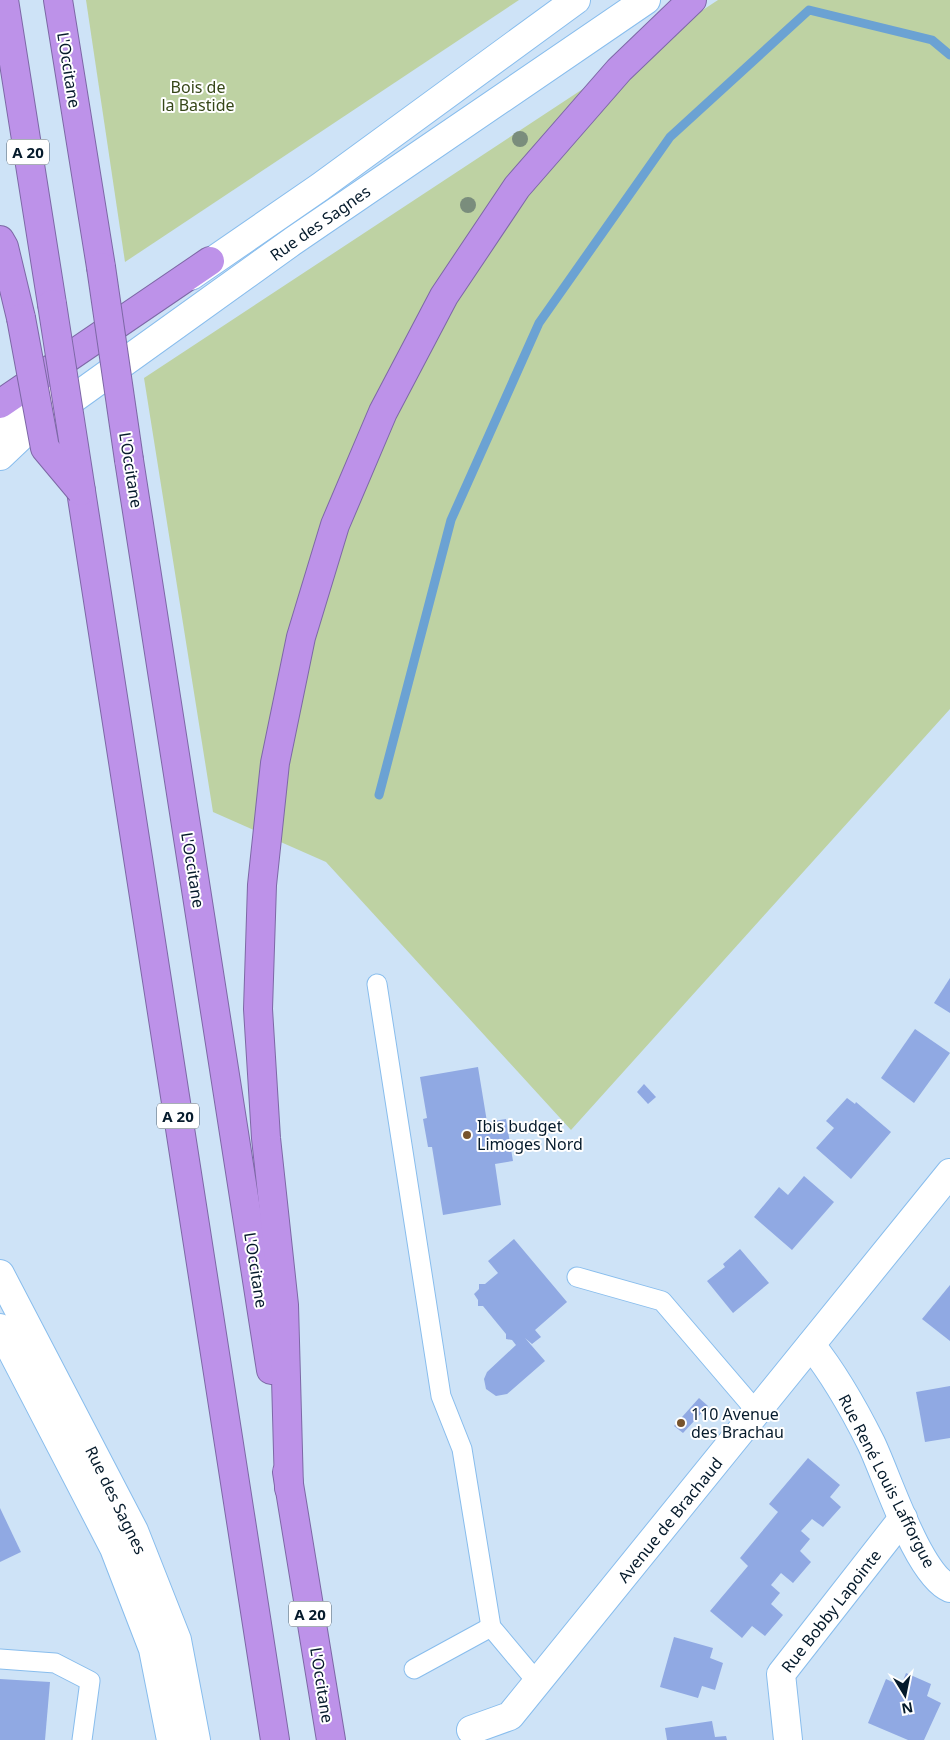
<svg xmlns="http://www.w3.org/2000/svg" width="950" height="1740" font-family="'Noto Sans',sans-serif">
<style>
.green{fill:#bed2a3}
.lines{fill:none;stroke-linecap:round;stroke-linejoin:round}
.stream{stroke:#6ba2d3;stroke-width:9}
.building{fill:#90a9e3}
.service-casing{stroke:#88bded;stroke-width:21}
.minor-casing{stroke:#88bded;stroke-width:30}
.tertiary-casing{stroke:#88bded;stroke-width:30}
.motorway-casing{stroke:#7d68a6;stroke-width:30}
.service{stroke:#fff;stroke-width:19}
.minor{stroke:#fff;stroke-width:28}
.tertiary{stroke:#fff;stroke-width:28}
.motorway{stroke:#bd92e9;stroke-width:28}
.motorway-bridge-casing{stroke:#7d68a6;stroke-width:30;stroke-linecap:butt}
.motorway-bridge{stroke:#bd92e9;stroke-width:28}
.tree{fill:#7a8d7c}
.poi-dot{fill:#77532d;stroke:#fff;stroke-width:2}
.labels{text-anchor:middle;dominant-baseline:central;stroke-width:4;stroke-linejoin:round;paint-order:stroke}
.shield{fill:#fff;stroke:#505f6b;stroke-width:1}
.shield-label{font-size:15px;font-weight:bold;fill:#051a2b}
.street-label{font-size:16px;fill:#051a2b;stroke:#fff}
.park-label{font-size:16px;fill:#364718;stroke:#fff}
.poi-label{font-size:16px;fill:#051a2b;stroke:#fff;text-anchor:start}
</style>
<rect width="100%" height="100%" fill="#cee3f7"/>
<g class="green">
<polygon points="86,0 519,0 125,262"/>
<polygon points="718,0 950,0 950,709 571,1130 326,862 213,812 144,378"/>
</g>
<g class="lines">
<polyline class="stream" points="379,795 451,520 539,323 670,137 809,10 932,40 950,55"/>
</g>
<g class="building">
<polygon points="950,978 950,1013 934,1003"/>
<polygon points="915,1029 950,1053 914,1103 881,1078"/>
<polygon points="478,1067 487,1122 506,1119 513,1161 495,1164 501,1205 443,1215 432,1147 428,1147 423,1119 427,1118 420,1077"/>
<polygon points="644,1084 656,1097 648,1104 637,1092"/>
<polygon points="847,1098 855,1104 856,1102 891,1132 851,1179 816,1148 834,1128 826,1121"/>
<polygon points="804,1176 834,1202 792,1250 754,1217 779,1187 788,1195"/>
<polygon points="514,1239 567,1302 535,1330 541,1337 532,1344 525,1338 545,1361 507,1394 496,1396 486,1389 484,1379 487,1372 516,1345 512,1340 506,1339 506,1334 483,1306 478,1306 478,1300 474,1294 479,1289 479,1284 485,1284 498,1273 488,1261"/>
<polygon points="740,1249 769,1283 733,1313 707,1281 725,1267 723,1264"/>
<polygon points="950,1285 950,1341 922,1319"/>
<polygon points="950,1386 950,1438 925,1442 916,1392"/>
<polygon points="699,1398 708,1406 683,1433 674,1426"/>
<polygon points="808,1458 840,1485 830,1497 841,1507 823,1527 812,1519 801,1531 810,1539 800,1551 811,1562 793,1583 781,1573 771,1585 780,1593 771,1604 783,1615 765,1636 752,1626 742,1638 710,1611 748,1566 740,1558 778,1512 769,1504"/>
<polygon points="0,1508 21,1552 0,1562"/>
<polygon points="674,1637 713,1648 710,1658 723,1663 715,1690 702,1686 698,1698 660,1687"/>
<polygon points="906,1673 931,1684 927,1696 941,1703 924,1740 908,1740 868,1723 886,1679 901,1686"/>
<polygon points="0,1679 50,1682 45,1740 0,1740"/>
<polygon points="712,1721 715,1737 726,1736 727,1740 667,1740 665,1728"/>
</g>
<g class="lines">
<defs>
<g id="service">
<polyline points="377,984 441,1396 462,1449 491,1627 538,1683"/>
<polyline points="577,1277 662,1301 757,1412"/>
<polyline points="0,1659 55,1663 90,1681 82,1740"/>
<polyline points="414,1669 491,1627"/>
</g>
<g id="minor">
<path d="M811 1345C835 1375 854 1409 871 1443 887 1476 918 1575 950 1588"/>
<polyline points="471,1730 510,1716 950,1173"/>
<polyline points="788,1740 781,1674 903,1518"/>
</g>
<g id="tertiary">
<polyline points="191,276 320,187 576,0"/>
<polyline points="0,424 52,383"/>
<polyline points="0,456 20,437 293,241 646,0"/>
<polyline points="0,1274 134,1531 177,1640 196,1740"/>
<polyline points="0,1328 114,1548 153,1649 171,1740"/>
</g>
<g id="motorway">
<polyline points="4,0 52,304"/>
<polyline points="58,0 101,267"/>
<polyline points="0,240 4,247 21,318"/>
<polyline points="0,404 210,261"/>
<polyline points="129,460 271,1370"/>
<polyline points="81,491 275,1740"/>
<polyline points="287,1472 331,1740"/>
<polyline points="289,1488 284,1305 266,1138 258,1009 262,885 275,763 301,637 335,525 383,412 444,296 517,187 619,70 692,0"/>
</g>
</defs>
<use href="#service" class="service-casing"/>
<use href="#minor" class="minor-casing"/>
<use href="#tertiary" class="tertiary-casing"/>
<use href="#motorway" class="motorway-casing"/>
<use href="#service" class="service"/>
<use href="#minor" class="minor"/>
<use href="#tertiary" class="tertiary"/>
<use href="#motorway" class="motorway"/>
<defs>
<g id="motorway-bridge">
<polyline points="101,267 129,460"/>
<polyline points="52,304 81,491"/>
<polyline points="21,318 45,448 81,491"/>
</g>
</defs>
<use href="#motorway-bridge" class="motorway-bridge-casing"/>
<use href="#motorway-bridge" class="motorway-bridge"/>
</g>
<g class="tree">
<circle cx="520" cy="139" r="8"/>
<circle cx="468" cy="205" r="8"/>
</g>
<g class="poi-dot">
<circle cx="467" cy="1135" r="5"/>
<circle cx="681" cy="1423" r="5"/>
</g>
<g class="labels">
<g class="shield">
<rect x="7" y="139.5" width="42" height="25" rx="4"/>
<rect x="157" y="1103.5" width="42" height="25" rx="4"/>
<rect x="289" y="1601.5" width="42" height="25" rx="4"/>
</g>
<g class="shield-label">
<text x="28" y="152">A 20</text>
<text x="178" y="1116">A 20</text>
<text x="310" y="1614">A 20</text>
</g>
<g class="street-label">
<text transform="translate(69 70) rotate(81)">L'Occitane</text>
<text transform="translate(320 223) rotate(-35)">Rue des Sagnes</text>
<text transform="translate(131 470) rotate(81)">L'Occitane</text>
<text transform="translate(193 870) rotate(81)">L'Occitane</text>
<text transform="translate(256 1270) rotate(81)">L'Occitane</text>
<text transform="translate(887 1481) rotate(63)">Rue René Louis Lafforgue</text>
<text transform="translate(116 1500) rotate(64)">Rue des Sagnes</text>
<text transform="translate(670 1520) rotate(-51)">Avenue de Brachaud</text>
<text transform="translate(831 1611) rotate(-52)">Rue Bobby Lapointe</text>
<text transform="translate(322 1685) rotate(81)">L'Occitane</text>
</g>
<g class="park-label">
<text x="198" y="87">Bois de<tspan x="198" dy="18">la Bastide</tspan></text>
</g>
<g class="poi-label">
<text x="477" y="1126">Ibis budget<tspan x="477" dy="18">Limoges Nord</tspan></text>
<text x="691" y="1414">110 Avenue<tspan x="691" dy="18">des Brachau</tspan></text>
</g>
</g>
<g transform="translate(905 1695) rotate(170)" stroke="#ffffff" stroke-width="4" paint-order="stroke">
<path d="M0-4L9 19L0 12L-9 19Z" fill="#051a2b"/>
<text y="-8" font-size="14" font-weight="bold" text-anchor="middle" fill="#051a2b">N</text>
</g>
</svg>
